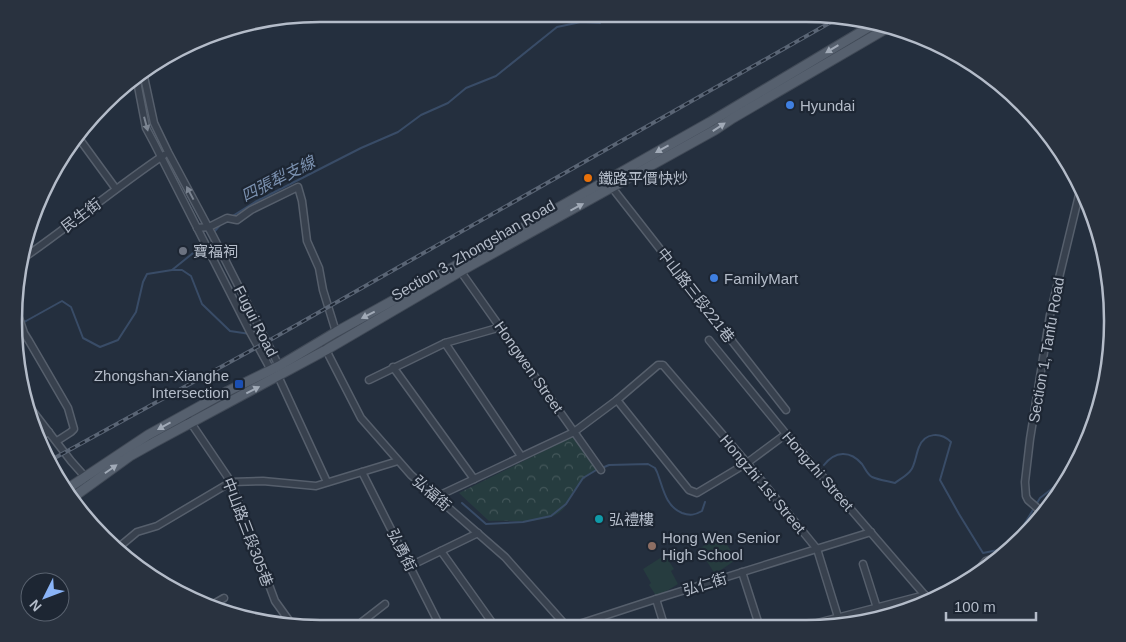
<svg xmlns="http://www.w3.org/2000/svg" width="1126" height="642" font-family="Arial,'Noto Sans TC',sans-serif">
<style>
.park{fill:url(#park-crowns)}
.pitch{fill:#263c3f}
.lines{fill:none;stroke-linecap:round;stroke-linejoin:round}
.stream{stroke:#394c67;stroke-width:2}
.minor-casing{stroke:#565f6c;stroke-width:9}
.major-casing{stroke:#414a57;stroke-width:11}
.minor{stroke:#38414e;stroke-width:6}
.major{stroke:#56606e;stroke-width:9}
.rail-casing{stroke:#5a6575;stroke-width:4}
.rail{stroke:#1d2633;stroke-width:2;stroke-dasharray:5.5;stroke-linecap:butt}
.oneway{fill:#a1aab7}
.oneway2{fill:#7c8592}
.shop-dot{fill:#3f7fe0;stroke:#1d2633;stroke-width:2}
.food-dot{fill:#e8710a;stroke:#1d2633;stroke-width:2}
.worship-dot{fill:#6b7280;stroke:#1d2633;stroke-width:2}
.transit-dot{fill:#1a4fb4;stroke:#1d2633;stroke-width:2}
.culture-dot{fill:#0f9aa8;stroke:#1d2633;stroke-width:2}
.education-dot{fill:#8d6e63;stroke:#1d2633;stroke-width:2}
.labels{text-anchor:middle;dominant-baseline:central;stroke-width:4.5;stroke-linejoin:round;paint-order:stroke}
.poi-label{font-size:15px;fill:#b4bcc9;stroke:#1d2633;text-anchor:start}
.street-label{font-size:15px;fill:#b4bcc9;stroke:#1d2633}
.water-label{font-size:16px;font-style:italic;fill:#7c92b1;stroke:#1d2633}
.rim{fill:none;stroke:#b4bcc9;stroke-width:2.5}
</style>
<defs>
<pattern id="park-crowns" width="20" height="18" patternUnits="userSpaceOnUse" patternTransform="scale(1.25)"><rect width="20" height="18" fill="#263c3f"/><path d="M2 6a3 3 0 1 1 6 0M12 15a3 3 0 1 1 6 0" fill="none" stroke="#435659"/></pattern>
</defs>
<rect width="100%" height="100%" fill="#242f3e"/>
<path class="park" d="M574 436 597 470C593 473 587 475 584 479 575 486 571 499 564 508 548 527 511 519 489 521L459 493Z"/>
<g class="pitch">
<polygon points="720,535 737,559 715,574 699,549"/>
<polygon points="665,555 674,569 671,571 678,584 657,597 649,585 651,583 643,569"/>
</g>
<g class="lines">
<g class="stream">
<polyline points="231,217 255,202 361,148 398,132 421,115 448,103 466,88 496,76 557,27 581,22 600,23 604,16 604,14"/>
<polyline points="214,232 221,224"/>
<polyline points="172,270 182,270 191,276 202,304 230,331 250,334"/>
<polyline points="14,326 26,321 62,301 71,307 83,338 100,347 118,340 136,312 143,282 147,274 172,270 203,245"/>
<path d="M824 465C835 451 850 450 862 464 865 468 867 474 872 477 879 480 887 481 895 483 900 479 908 475 911 470 915 465 916 454 919 447 925 432 941 432 951 442L940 480 959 514 983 553 1003 549 1018 535 1040 498 1062 481H1065"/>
<path d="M602 468 609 465 648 464 655 468 657 472C663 487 665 506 682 513 690 516 695 515 702 511L705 502"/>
<polyline points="462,503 486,524 523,522 551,516 566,504 583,478 598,469"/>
</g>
<defs>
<g id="minor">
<polyline points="143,72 154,123 168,152 213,236 279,366 278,370"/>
<polyline points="136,76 146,128 154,143 249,330 271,370 278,376 327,482"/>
<polyline points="78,137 116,189"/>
<polyline points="610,185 786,410"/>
<polyline points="197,228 209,227 227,218 237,220 251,210 298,187 302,201 307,241 319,268 323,290 336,332"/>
<path d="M22 259C70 226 115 188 164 155"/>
<polyline points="459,269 601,470"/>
<polyline points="19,318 24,333 29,341 68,408 74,429 71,432 57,441"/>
<polyline points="709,340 786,434 929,600"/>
<polyline points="445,343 521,456"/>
<polyline points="325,348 361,418 411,475 505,557 568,628"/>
<polyline points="393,367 474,479"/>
<polyline points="369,380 445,343 501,327"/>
<polyline points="617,400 689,490 697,493 747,463 786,434"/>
<polyline points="28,405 71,461 87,479"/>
<polyline points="186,414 191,423 231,482 275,601 293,626"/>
<polyline points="39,437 49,432"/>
<polyline points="362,472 441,628"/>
<polyline points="436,497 574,432 617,400 658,365 663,365 747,463 817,549 838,617"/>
<polyline points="1043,513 1028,500 1026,496 1025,482 1030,439 1050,315 1079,195"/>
<polyline points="119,547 137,532 157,526 231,482 263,481 316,486 398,461"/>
<polyline points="441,551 496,628"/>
<polyline points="863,564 877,608"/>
<polyline points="410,566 478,533"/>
<polyline points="742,572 760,628"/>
<polyline points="974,575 986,561 997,557"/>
<polyline points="656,599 665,628"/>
<polyline points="210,606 224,598"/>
<polyline points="354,628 385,604"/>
<polyline points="567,628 656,599 871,532"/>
<polyline points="798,628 925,595"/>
</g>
<g id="major">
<polyline points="67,489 148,435 222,394 279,366 336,332 457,265 710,122 874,24"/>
<polyline points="72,498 130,456 155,442 326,350 461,271 715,130 733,118 889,27"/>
</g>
</defs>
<use href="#minor" class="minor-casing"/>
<use href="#major" class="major-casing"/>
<use href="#minor" class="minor"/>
<use href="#major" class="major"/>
<defs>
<polyline id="rail" points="51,460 270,340 840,17"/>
</defs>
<use href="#rail" class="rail-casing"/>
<use href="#rail" class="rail"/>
</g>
<defs><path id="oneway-solid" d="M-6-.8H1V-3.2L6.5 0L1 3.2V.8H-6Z" transform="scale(1.25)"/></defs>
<g class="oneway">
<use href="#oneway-solid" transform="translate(832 49) rotate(149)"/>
<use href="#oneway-solid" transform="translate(719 127) rotate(-33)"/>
<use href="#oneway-solid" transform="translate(662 149) rotate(151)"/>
<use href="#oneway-solid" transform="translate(577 207) rotate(-28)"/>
<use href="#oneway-solid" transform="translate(368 315) rotate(153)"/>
<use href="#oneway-solid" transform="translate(253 390) rotate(-27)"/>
<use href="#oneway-solid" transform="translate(164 426) rotate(151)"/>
<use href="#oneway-solid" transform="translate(111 469) rotate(-35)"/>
</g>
<g class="oneway2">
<use href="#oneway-solid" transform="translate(146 124) rotate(75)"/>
<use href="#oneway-solid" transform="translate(190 193) rotate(-118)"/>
</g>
<g class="shop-dot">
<circle cx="790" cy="105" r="5"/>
<circle cx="714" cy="278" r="5"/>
</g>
<circle class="food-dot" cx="588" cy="178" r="5"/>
<circle class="worship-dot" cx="183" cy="251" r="5"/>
<rect class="transit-dot" x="234" y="379" width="10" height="10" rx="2.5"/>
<circle class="culture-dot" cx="599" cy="519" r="5"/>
<circle class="education-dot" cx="652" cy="546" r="5"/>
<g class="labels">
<g class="poi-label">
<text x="800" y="105">Hyundai</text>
<text x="598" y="178">鐵路平價快炒</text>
<text x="193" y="251">寶福祠</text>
<text x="724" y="278">FamilyMart</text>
<text x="229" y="375" text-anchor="end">Zhongshan-Xianghe<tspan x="229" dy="17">Intersection</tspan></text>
<text x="609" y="519">弘禮樓</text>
<text x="662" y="537">Hong Wen Senior<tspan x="662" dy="17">High School</tspan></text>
</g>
<g class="street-label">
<text transform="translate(81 215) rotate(-37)">民生街</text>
<text transform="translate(473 250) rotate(-30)">Section 3, Zhongshan Road</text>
<text transform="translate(696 295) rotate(52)">中山路三段221巷</text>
<text transform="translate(256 321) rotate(63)">Fugui Road</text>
<text transform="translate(1046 350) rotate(-80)">Section 1, Tanfu Road</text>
<text transform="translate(529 367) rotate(55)">Hongwen Street</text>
<text transform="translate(818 471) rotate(49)">Hongzhi Street</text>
<text transform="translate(763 484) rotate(50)">Hongzhi 1st Street</text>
<text transform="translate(432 493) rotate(41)">弘福街</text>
<text transform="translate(248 532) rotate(69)">中山路三段305巷</text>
<text transform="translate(402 550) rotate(63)">弘勇街</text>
<text transform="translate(705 584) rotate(-17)">弘仁街</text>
</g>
<g class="water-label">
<text transform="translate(278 179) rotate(-27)">四張犁支線</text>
</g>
</g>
<path d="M0 0H1126V642H0ZM320 22H806A298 298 0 0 1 1104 320V322A298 298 0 0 1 806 620H320A298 298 0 0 1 22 322V320A298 298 0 0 1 320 22Z" fill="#29323f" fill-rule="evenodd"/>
<path class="rim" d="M320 22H806A298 298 0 0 1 1104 320V322A298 298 0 0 1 806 620H320A298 298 0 0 1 22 322V320A298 298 0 0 1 320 22Z"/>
<g transform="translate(45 597) rotate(228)"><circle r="24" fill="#1d2633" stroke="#59626f"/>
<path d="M0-4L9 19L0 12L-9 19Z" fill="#8ab4f8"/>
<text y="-8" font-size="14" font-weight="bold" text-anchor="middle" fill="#b4bcc9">N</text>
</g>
<path d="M946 612v8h90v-8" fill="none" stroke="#b4bcc9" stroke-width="2.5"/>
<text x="954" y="612" font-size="15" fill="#b4bcc9" stroke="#1d2633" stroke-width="4" paint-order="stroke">100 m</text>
</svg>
